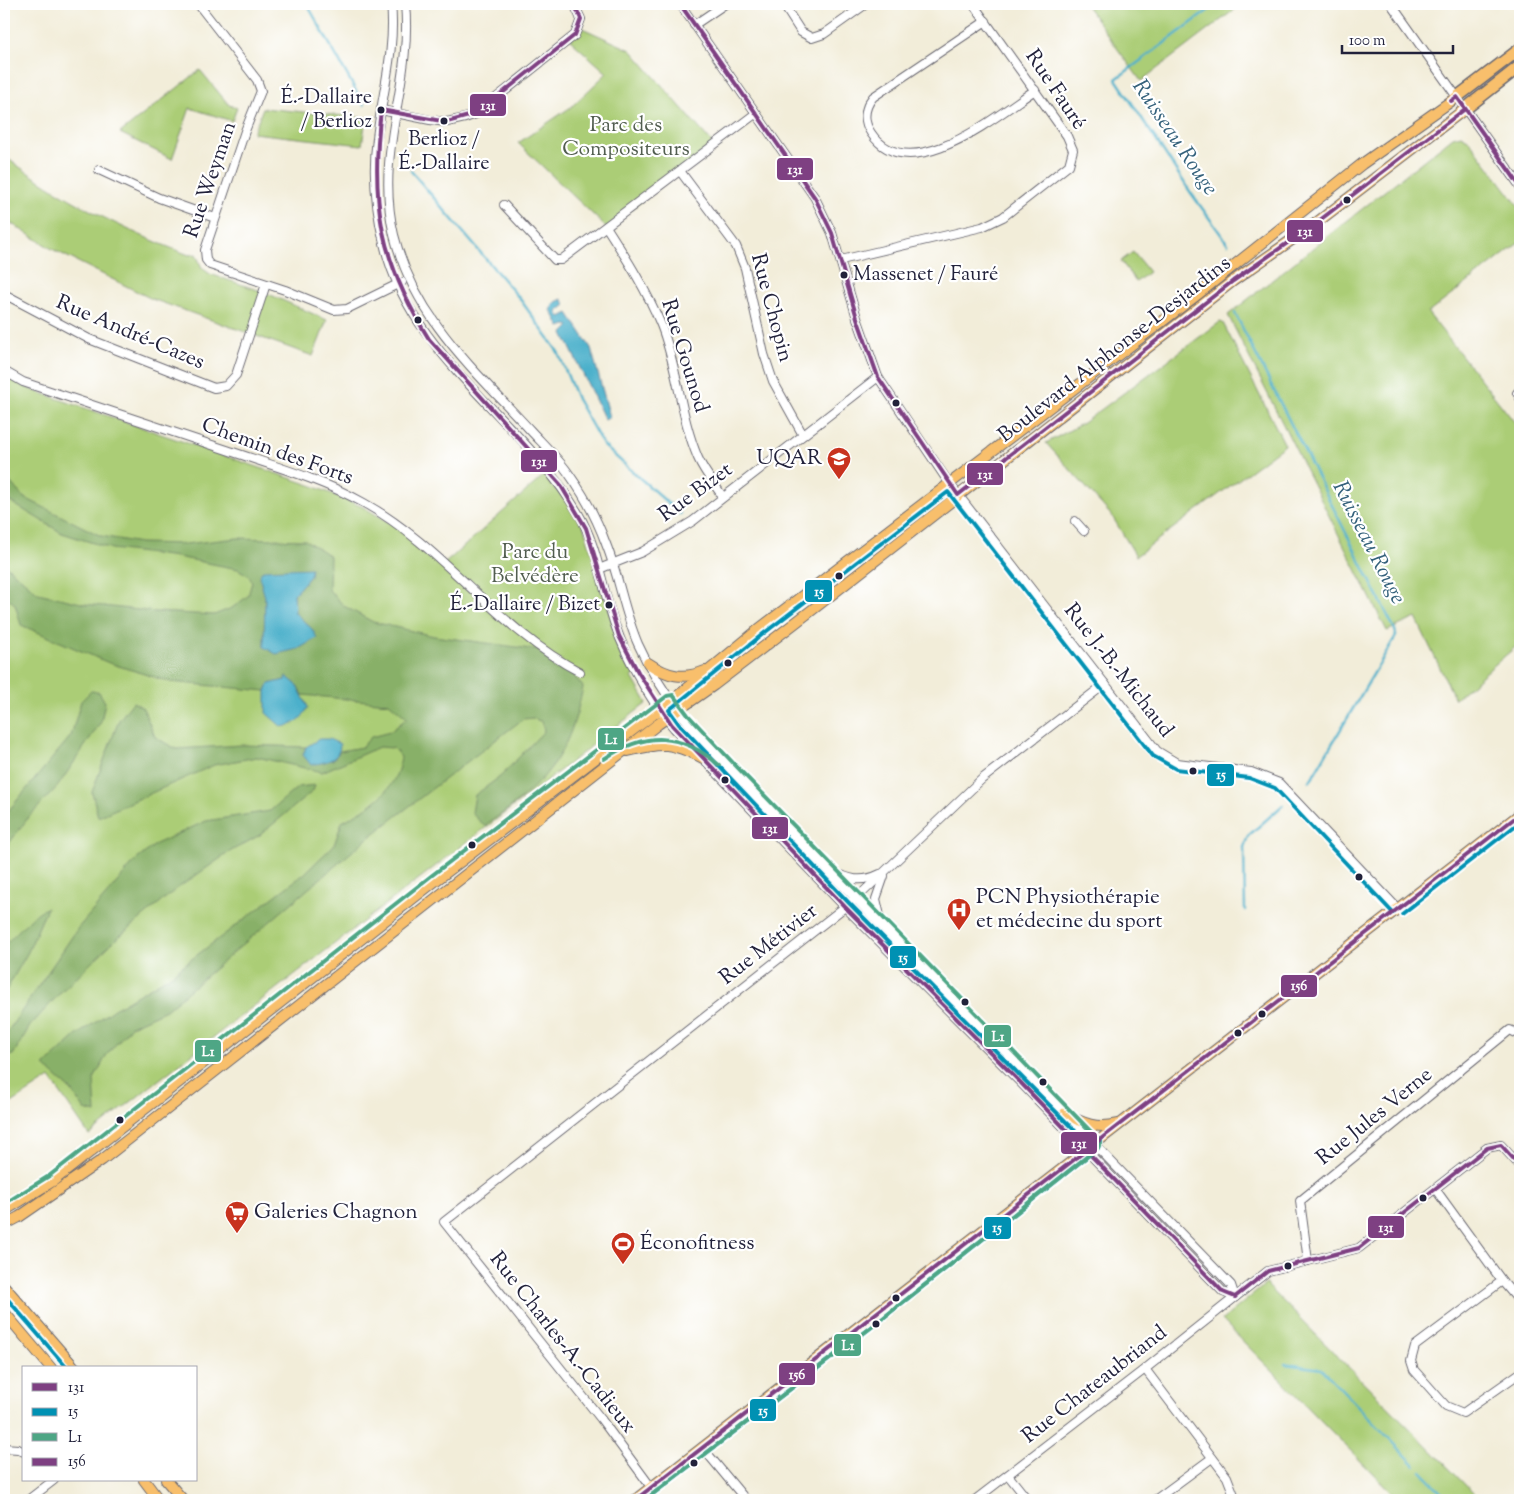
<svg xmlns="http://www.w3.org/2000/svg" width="1524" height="1504" font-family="'Sorts Mill Goudy',serif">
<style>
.green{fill:#abcd76;stroke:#667858}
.forest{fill:#88b067;stroke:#556951;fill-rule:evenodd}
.water{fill:#4cb0cb;stroke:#376983}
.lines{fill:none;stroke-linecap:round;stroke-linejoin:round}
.stream{stroke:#4cb0cb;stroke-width:2.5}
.minor-casing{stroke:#6b6972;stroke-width:10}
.major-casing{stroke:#6b6972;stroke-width:12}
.highway-casing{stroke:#6b6972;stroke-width:14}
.minor{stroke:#fff;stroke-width:8}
.major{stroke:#f8bf6c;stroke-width:10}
.highway{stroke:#f8bf6c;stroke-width:11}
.bus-1-casing{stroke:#fff;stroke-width:8}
.bus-2-casing{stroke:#fff;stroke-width:8}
.bus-3-casing{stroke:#fff;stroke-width:8}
.bus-4-casing{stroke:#fff;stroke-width:8}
.bus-1{stroke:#7e4082;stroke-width:4}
.bus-2{stroke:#0091b3;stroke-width:4}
.bus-3{stroke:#4ea685;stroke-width:4}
.bus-4{stroke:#7e4082;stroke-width:4}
.bus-dot{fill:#22223b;stroke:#fff;stroke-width:2}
.labels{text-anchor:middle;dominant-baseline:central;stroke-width:4.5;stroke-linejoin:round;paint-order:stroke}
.bus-label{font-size:20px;fill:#22223b;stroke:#fff;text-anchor:end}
.street-label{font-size:21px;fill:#22223b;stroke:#fff}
.park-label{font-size:21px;fill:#525e50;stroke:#fff}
.poi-label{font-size:21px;fill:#22223b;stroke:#fff;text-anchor:start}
.water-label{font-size:22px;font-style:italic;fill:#35627c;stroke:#fff}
.line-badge{stroke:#fff;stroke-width:2}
.badge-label{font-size:14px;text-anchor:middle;font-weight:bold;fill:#fff}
</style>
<rect width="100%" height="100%" fill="#fff"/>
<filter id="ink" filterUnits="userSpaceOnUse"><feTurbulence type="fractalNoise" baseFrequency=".02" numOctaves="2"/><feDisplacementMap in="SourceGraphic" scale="10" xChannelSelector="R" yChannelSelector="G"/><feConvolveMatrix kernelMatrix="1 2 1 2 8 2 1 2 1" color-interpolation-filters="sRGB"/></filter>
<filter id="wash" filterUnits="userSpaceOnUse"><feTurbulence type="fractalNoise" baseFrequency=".0096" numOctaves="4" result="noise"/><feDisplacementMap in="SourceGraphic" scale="20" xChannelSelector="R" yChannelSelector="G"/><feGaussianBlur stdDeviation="1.12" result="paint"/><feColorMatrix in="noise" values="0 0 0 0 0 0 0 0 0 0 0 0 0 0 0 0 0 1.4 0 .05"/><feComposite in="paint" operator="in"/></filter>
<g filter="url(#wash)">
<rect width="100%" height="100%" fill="#f2edd9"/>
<g class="green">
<polygon points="1085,4 1242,4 1141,81"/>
<polygon points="580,27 631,50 714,145 607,228 518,143 571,107 607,73 570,40"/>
<polygon points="200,70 229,105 237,108 232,121 190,108 172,159 120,133"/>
<polygon points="263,108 366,118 362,145 253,133"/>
<polygon points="1461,135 1468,139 1520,208 1520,242 1428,313 1520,429 1520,643 1455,699 1416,618 1387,631 1228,315 1453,137"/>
<path d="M4 156C62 198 122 230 189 255L196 254 202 268 210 274 264 292 327 320 313 356 152 299 52 249 4 219Z"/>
<polygon points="1133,252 1149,272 1136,282 1121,261"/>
<polygon points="1220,322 1223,323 1285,445 1136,556 1112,516 1046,443 1083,423"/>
<path d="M4 376 32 390 313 486 363 507 416 538 444 564 550 470 580 515 609 608 638 672 632 677 647 703C461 848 273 989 89 1135L50 1078 4 1108Z"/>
<path d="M1266 1284C1337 1357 1410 1427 1480 1500H1399L1222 1320Z"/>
</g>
<g class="forest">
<path d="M4 475 23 497 101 536 140 543 185 544 238 538 305 540 330 556 329 590 344 606 373 622 434 636 538 650 568 668 583 687C569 759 543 786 484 826L472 813 475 795 501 776 544 731 542 722 533 718 523 719 368 838 166 1010 131 1026 106 1056 94 1079 96 1113 85 1110 72 1091 44 1066 77 1035 114 1009 168 977 304 874 334 845 342 822C371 806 396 792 401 757L393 748 379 747 322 772 257 757 214 765 98 817 92 792 119 720 133 702 143 708 155 737 176 749 243 745 306 747 303 755 333 760 340 751 362 747 371 737 390 732 407 718 389 703 303 695 297 685 286 676 285 680 269 684 266 691 170 682 109 663 21 625 15 604 4 595V564L38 593 85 604 156 612 214 615 232 608 248 596 252 582 249 576 238 569 177 557 112 549 62 533 4 498ZM310 576 294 594 295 613 312 629 264 647 265 597Z"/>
<polygon points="91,691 99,692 105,702 101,722 58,786 28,818 4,850 4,816 71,736 81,701"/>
<polygon points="315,785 313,791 260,835 231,851 175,890 114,941 61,992 30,1026 13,1055 4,1057 4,1037 78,928 136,860 156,844 206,821 270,811 298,787"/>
<path d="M47 908 28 952 4 994V945C16 935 34 911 47 908Z"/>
</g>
<g class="water">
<polygon points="562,299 566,305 557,312 560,317 568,313 591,348 610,417 605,420 563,333 570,326 566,325 560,327 551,310 554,303"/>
<polygon points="311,568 310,576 294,594 295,613 312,629 317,638 298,649 276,654 264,647 265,597 259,576 263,570"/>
<path d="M286 676 297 685 308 707C302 720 295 724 282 727L266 713V691L269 684 285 680Z"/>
<path d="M319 739H329L340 744C340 761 325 762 311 765L303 755 306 747Z"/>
</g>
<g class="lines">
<g class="stream">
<polyline points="307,4 364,105"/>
<polyline points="1217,4 1116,79 1191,193 1228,244"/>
<polyline points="411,171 520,299 558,352 577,399 603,445 680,514"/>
<polyline points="1235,313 1395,630 1396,636 1310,781"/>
<polyline points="1245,910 1244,847 1248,836 1283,805"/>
<polyline points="1285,1364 1322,1369 1415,1465"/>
<polyline points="1421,1471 1449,1500"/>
</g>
</g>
</g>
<g filter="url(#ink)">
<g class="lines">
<defs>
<g id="minor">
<polyline points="198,4 257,80 261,91 245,131 205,250 206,260 210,265 285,290 334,310 347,309 402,282"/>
<path d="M391 4C396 49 382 93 377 138 372 173 376 209 384 243 409 356 522 418 578 513 595 541 600 575 609 606 621 649 645 695 674 728L845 907 1019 1081 1223 1292 1235 1297"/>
<path d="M405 4C413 84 374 151 394 235 415 319 475 370 531 431 544 445 558 458 569 474 584 495 597 519 606 544 619 576 624 612 638 644 662 697 693 729 732 771L1231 1285 1235 1297"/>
<polyline points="680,4 815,198 832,233 857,318 878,377 949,483 1157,751 1177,763 1251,772 1279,783 1398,909"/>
<polyline points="783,4 801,32 812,38 824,34 866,4"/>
<polyline points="1391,4 1520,186"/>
<path d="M986 21 873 97C864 108 863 121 871 133 909 190 997 115 1035 90"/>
<polyline points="694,25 725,4"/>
<polyline points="381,110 430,120 447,122 465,118 476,114 575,35 581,19 574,4"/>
<polyline points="99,170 159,198 215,218"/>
<polyline points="680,171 736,246 745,268 764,354 773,381 803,435"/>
<polyline points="504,205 555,260 561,260 755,114"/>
<path d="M607 228C627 259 647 291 661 325 678 368 680 416 698 458 704 472 715 485 723 497"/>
<polyline points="841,260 982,227 1003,217 1069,165 1073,150 1067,136 973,4"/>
<polyline points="4,294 89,339 214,388 226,386 236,375 266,284"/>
<path d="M4 371 23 382C91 404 159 427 227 450 274 466 321 479 364 503 445 548 498 630 580 672"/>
<polyline points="1520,390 1517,393 1520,398"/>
<polyline points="1075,521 1084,531"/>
<polyline points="599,569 642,552 693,521 878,377"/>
<path d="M832 870C848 880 862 883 880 874"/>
<polyline points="882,924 876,899 884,876"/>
<polyline points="1436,1190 1502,1281 1520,1302"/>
<polyline points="1308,1261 1300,1201 1510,1030 1520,1035"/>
<polyline points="1502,1281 1415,1346 1411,1361 1414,1370 1446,1406 1463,1413 1520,1373"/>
<polyline points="1145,1369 1227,1477 1236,1500"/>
<polyline points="702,1447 746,1500"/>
<polyline points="4,1448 18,1449 24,1452"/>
<polyline points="1008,1475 1028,1500"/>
<polyline points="651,1487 601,1419 444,1222 860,895 982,779 1105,684"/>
<polyline points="28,1500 54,1480"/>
<polyline points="975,1500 1145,1369 1268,1271 1359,1248 1487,1148 1501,1145 1520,1166"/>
<polyline points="1155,1500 1212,1458"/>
</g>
<g id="major">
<path d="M648 663C667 676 683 680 705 671"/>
<path d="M628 751C664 742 670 742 703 758"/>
<path d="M1065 1113C1083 1124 1097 1129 1118 1124"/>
<polyline points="4,1211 53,1181 435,881 684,691 759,629 1198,294 1362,164 1457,97"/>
<polyline points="4,1225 19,1217 102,1160 658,724 714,685 812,610 1233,281 1316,223 1465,109"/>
<polyline points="4,1286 75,1368"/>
<polyline points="4,1312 51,1368"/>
<polyline points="144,1480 159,1500"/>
<polyline points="166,1480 183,1500"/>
<polyline points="635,1500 1520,814"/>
</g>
<g id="highway">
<polyline points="1457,97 1520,49"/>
<polyline points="1465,109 1520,66"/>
</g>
</defs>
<use href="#minor" class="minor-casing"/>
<use href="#major" class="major-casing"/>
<use href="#highway" class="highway-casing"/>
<use href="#minor" class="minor"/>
<use href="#major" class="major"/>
<use href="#highway" class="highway"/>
<defs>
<g id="bus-1">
<path d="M574 4 581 19 575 35 476 114 447 122 381 110C370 201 380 261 429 339L560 484 586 528 619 636 638 672 672 725 845 907 1019 1081 1223 1292 1235 1297"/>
<polyline points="680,4 815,198 832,233 857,318 878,377 958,495 1233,281 1316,223 1465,109"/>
<polyline points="1451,101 1457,97 1520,186"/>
<polyline points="1235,1297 1268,1271 1359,1248 1487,1148 1501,1145 1520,1166"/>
</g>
<g id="bus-2">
<polyline points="1402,914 1520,822"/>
<polyline points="1090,1146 849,903 679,724 669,710 763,634 948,492 1153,756 1176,769 1249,778 1275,788 1393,913"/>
<polyline points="4,1295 67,1368"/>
<polyline points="645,1500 873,1326 1098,1148 1100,1141 1091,1132"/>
</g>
<g id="bus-3">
<path d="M604 759C646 731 680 732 719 765"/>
<polyline points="4,1204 49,1176 431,876 667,696 673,695 688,715 737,767 1098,1139 1100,1143 1098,1148 873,1326 645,1500"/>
</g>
<polyline id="bus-4" points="635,1500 1520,814"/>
</defs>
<use href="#bus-1" class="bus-1-casing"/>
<use href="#bus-2" class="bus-2-casing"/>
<use href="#bus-3" class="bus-3-casing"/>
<use href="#bus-4" class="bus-4-casing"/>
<use href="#bus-1" class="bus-1"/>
<use href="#bus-2" class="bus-2"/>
<use href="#bus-3" class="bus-3"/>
<use href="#bus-4" class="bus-4"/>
</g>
</g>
<defs>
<symbol id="university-pin" viewBox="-11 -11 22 30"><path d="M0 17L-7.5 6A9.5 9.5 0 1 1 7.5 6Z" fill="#c8321e" stroke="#fff"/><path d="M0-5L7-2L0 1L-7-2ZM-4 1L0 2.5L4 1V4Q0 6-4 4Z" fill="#fff"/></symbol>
<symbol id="hospital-pin" viewBox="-11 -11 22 30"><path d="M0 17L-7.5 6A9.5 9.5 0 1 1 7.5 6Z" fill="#c8321e" stroke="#fff"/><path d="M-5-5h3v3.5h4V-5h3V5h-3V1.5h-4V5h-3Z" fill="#fff"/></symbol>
<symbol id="supermarket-pin" viewBox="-11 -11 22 30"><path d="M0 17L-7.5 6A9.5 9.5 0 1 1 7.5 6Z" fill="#c8321e" stroke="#fff"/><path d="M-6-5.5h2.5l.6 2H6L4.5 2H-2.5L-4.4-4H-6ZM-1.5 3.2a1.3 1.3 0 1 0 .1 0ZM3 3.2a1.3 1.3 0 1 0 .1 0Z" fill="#fff"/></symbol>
<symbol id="stadium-pin" viewBox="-11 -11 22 30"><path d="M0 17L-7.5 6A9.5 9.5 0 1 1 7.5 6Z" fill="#c8321e" stroke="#fff"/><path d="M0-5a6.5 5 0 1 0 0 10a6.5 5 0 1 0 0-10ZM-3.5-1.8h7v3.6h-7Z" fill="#fff"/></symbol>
</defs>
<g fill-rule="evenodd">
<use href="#university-pin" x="825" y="445" width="28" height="38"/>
<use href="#hospital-pin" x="945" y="896" width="28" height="38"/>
<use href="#supermarket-pin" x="223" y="1199" width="28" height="38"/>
<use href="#stadium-pin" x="609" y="1230" width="28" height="38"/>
</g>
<g class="bus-dot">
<circle cx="381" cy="110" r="4.5"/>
<circle cx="444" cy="121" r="4.5"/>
<circle cx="1347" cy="200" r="4.5"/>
<circle cx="844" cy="275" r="4.5"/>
<circle cx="418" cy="320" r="4.5"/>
<circle cx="896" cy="403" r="4.5"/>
<circle cx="839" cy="576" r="4.5"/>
<circle cx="609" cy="605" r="4.5"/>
<circle cx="728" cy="663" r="4.5"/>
<circle cx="1193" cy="771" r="4.5"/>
<circle cx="725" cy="780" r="4.5"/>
<circle cx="472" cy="845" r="4.5"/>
<circle cx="1359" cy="877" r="4.5"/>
<circle cx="965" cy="1002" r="4.5"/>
<circle cx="1262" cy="1014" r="4.5"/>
<circle cx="1238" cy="1033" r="4.5"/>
<circle cx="1043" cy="1082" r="4.5"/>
<circle cx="120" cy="1120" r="4.5"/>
<circle cx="1423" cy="1198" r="4.5"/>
<circle cx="1288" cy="1266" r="4.5"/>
<circle cx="896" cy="1298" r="4.5"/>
<circle cx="876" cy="1324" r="4.5"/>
<circle cx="694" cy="1463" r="4.5"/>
</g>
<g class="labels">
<g class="bus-label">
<text x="372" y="98">É.-Dallaire<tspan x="372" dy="24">/ Berlioz</tspan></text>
<text x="444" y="140" text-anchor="middle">Berlioz /<tspan x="444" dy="24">É.-Dallaire</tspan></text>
<text x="853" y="275" text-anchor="start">Massenet / Fauré</text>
<text x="600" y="605">É.-Dallaire / Bizet</text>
</g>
<g class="street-label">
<text transform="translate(1055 90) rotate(56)">Rue Fauré</text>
<text transform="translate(211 180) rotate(-71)">Rue Weyman</text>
<text transform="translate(771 308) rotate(75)">Rue Chopin</text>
<text transform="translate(130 333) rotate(23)">Rue André-Cazes</text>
<text transform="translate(1115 350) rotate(-38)">Boulevard Alphonse-Desjardins</text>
<text transform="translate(684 356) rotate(73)">Rue Gounod</text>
<text transform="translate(277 452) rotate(20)">Chemin des Forts</text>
<text transform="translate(696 493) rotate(-36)">Rue Bizet</text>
<text transform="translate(1118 671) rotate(52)">Rue J.-B.-Michaud</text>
<text transform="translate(769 945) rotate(-38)">Rue Métivier</text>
<text transform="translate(1375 1117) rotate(-39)">Rue Jules Verne</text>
<text transform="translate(562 1343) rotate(52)">Rue Charles-A.-Cadieux</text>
<text transform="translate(1095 1385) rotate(-38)">Rue Chateaubriand</text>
</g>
<g class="park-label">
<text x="626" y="126">Parc des<tspan x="626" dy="24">Compositeurs</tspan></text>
<text x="535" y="553">Parc du<tspan x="535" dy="24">Belvédère</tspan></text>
</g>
<g class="poi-label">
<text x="822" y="459" text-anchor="end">UQAR</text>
<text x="976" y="898">PCN Physiothérapie<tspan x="976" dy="24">et médecine du sport</tspan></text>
<text x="254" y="1213">Galeries Chagnon</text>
<text x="640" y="1244">Éconofitness</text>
</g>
<g class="water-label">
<text transform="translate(1174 138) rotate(56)">Ruisseau Rouge</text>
<text transform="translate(1368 543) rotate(63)">Ruisseau Rouge</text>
</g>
</g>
<g class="line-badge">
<rect x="469" y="93" width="38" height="24" rx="5" fill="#7e4082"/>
<rect x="776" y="157" width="38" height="24" rx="5" fill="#7e4082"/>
<rect x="1286" y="219" width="38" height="24" rx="5" fill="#7e4082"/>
<rect x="520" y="449" width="38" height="24" rx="5" fill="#7e4082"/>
<rect x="966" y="462" width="38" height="24" rx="5" fill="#7e4082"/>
<rect x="804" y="579" width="29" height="24" rx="5" fill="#0091b3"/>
<rect x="597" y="727" width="28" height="24" rx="5" fill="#4ea685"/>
<rect x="1206" y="763" width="29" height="24" rx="5" fill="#0091b3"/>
<rect x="751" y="816" width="38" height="24" rx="5" fill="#7e4082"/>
<rect x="889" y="945" width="28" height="24" rx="5" fill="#0091b3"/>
<rect x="1280" y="974" width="38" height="24" rx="5" fill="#7e4082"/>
<rect x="983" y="1024" width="29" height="24" rx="5" fill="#4ea685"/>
<rect x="194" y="1039" width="28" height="24" rx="5" fill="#4ea685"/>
<rect x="1060" y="1131" width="38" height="24" rx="5" fill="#7e4082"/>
<rect x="1367" y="1215" width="38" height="24" rx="5" fill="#7e4082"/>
<rect x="983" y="1216" width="29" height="24" rx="5" fill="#0091b3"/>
<rect x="833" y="1333" width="29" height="24" rx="5" fill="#4ea685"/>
<rect x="778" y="1362" width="38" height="24" rx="5" fill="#7e4082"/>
<rect x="749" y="1398" width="28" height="24" rx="5" fill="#0091b3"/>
</g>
<g class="badge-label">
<text x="488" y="110">131</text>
<text x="795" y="174">131</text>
<text x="1305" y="236">131</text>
<text x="539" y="466">131</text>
<text x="985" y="479">131</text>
<text x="819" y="596">15</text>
<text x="611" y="744">L1</text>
<text x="1221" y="779">15</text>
<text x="770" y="833">131</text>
<text x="903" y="962">15</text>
<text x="1299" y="990">156</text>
<text x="998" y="1041">L1</text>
<text x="208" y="1056">L1</text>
<text x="1079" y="1148">131</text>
<text x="1386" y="1232">131</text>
<text x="997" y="1232">15</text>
<text x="848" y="1350">L1</text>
<text x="797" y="1379">156</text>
<text x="763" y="1415">15</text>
</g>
<rect width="1524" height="1504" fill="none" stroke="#fff" stroke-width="20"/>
<rect x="22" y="1366" width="175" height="115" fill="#ffffff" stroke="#a7a7b1"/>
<rect x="32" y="1383" width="25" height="8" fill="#7e4082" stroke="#a7a7b1"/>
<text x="68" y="1392" font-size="15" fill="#22223b">131</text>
<rect x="32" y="1408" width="25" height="8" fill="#0091b3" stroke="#a7a7b1"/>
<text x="68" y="1416" font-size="15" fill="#22223b">15</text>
<rect x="32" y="1433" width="25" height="8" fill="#4ea685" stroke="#a7a7b1"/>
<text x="68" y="1442" font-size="15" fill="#22223b">L1</text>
<rect x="32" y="1458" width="25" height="8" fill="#7e4082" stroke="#a7a7b1"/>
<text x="68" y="1466" font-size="15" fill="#22223b">156</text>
<path d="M1342 45v8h111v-8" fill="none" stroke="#22223b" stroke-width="2.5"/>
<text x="1349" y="45" font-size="15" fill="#22223b" stroke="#ffffff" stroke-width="4" paint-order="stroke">100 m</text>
</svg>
